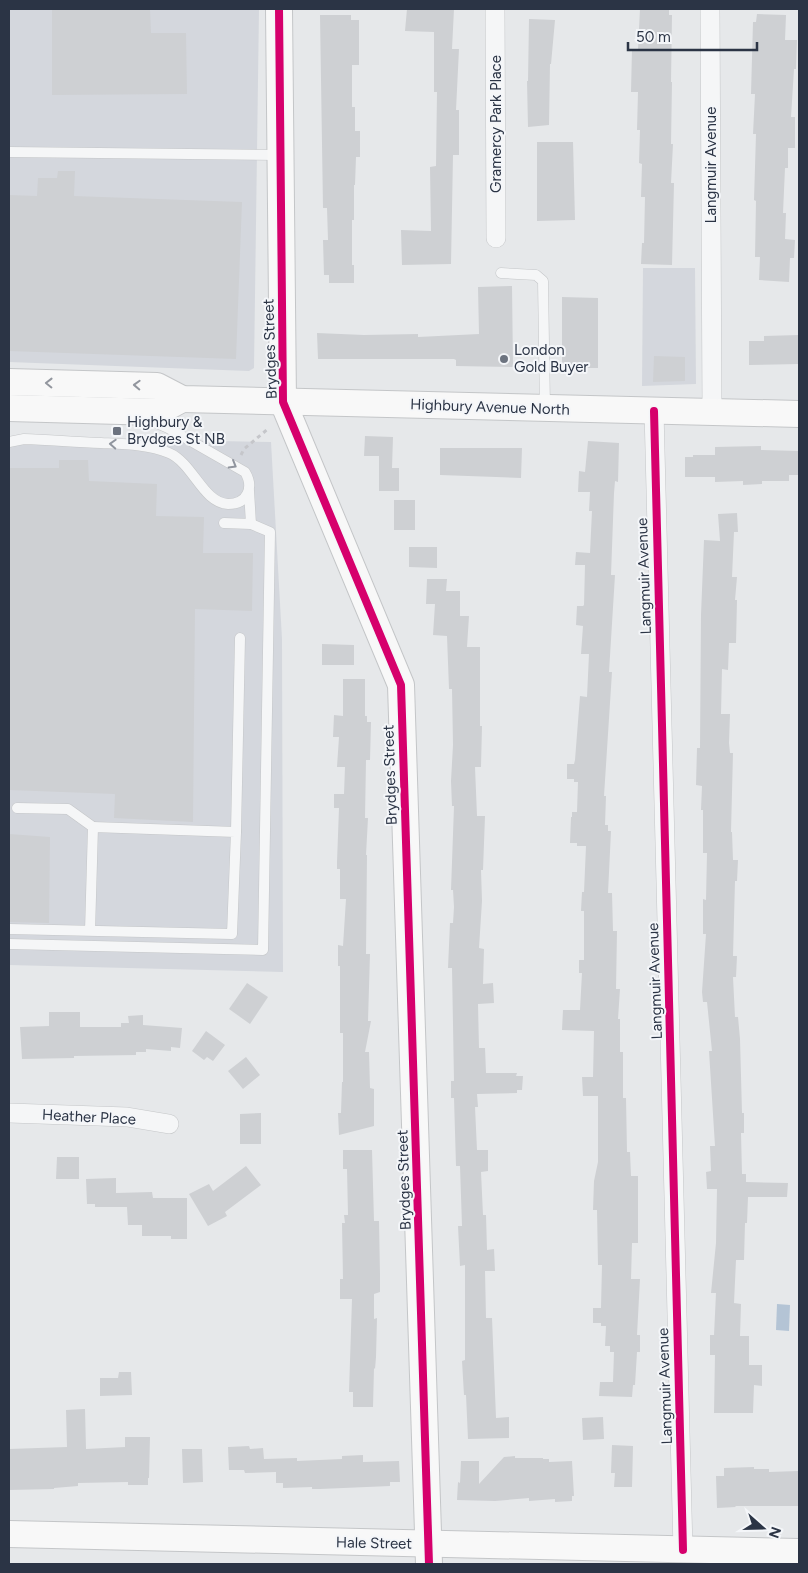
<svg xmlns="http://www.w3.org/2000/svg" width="808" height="1573" font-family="Figtree,sans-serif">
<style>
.built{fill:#d4d7dd}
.water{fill:#b4c4d5}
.building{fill:#ced0d3}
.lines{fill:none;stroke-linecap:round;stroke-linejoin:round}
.lane-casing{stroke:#c4c6c8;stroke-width:11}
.street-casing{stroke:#c4c6c8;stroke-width:20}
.secondary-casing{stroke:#c4c6c8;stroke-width:28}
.path{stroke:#c5c6ca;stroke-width:3;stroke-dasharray:4 4;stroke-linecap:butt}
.lane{stroke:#f5f6f7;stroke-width:10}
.street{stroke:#f5f6f7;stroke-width:19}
.secondary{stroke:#f8f8f8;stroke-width:26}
.cycleway-casing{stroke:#f4f6f9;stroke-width:11}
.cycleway{stroke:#d6006c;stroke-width:8}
.oneway{stroke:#92969e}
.oneway2{stroke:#90959e}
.poi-dot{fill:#6c737f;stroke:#f4f6f9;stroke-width:2}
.labels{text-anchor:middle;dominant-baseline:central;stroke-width:4;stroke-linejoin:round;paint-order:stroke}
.street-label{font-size:15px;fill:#2b3445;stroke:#f4f6f9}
.poi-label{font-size:15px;fill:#2b3445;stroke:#f4f6f9;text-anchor:start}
</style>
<rect width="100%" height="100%" fill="#e6e8ea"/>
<g class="built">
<polygon points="9,9 259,9 254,368 249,371 9,362"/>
<polygon points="643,268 695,268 696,384 642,386"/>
<polygon points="9,437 271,442 282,639 283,972 9,965"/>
</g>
<polygon class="water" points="777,1304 790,1305 789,1331 776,1330"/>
<g class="building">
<polygon points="52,9 150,9 151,33 186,33 187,94 52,95"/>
<polygon points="407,9 454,9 452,49 459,49 456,110 459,110 459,155 453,155 451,264 402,265 401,230 431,231 430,167 436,166 437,92 434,92 434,32 405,31"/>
<polygon points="640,9 669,9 669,15 672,15 671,82 672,82 671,144 673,144 671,183 674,183 672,265 641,264 642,243 644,243 645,197 641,197 642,164 639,163 640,130 637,130 638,92 631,92 632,49 638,49"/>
<polygon points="757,14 786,15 785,40 797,40 796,69 794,69 791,117 795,117 795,148 788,148 788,168 785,168 783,213 786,213 785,239 795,240 794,258 790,258 789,282 759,280 760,257 755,257 756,201 754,200 756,134 753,134 755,94 751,94 753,22 756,22"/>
<polygon points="320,15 351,15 351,20 359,20 359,65 352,65 352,107 355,107 355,131 360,131 360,157 356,157 355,185 354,185 354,220 352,220 352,265 354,265 354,283 329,283 329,275 324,275 323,240 328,240 327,208 323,208"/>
<polygon points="529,19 555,20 551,64 550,64 549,125 528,127 527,81 528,81"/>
<polygon points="537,142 573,142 575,220 537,221"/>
<polygon points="58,171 75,171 74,196 242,202 236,359 9,351 9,195 37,196 38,178 57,178"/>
<polygon points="512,286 513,367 456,366 456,360 454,359 318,359 317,333 364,335 418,334 418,337 479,334 478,287"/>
<polygon points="562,297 598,298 598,368 562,368"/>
<polygon points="799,335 799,364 749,365 749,341 764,341 764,336"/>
<polygon points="654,356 685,357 685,381 653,382"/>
<polygon points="365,436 393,437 392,468 399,468 399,491 379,491 379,456 364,456"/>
<polygon points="588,441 619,443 618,482 615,481 614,493 611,575 615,575 609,672 612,672 604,796 606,796 605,825 608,825 608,831 611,831 608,893 612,893 613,931 617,931 616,989 620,989 618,1019 620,1019 620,1052 623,1052 623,1098 626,1098 627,1152 630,1152 631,1176 638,1176 638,1243 632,1243 631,1279 640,1279 637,1335 640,1335 640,1352 637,1352 635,1385 633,1385 632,1397 599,1396 600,1382 613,1382 614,1352 610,1352 610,1346 605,1346 606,1326 601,1326 601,1323 593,1323 593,1308 601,1308 602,1265 598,1265 597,1210 593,1210 594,1181 598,1162 598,1096 583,1096 582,1077 593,1077 594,1031 562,1030 563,1010 580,1010 582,973 579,973 579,960 584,960 584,911 581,911 582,892 584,892 586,846 577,846 577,843 570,843 571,817 572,817 572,812 577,812 578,782 574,782 574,779 567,779 567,764 574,764 575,760 580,696 587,697 589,654 581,654 583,626 576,625 577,606 583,606 584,605 585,565 575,565 576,552 590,553 592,511 589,511 590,492 578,492 579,471 585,472"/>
<polygon points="761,446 761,450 799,451 799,475 789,475 789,481 762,481 762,484 743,485 743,481 715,482 715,477 685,477 685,457 693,457 693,455 715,455 715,447"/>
<polygon points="440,448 522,448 521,478 440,475"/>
<polygon points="59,460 88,460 89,481 157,484 156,516 204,517 203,553 253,553 252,611 195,609 193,822 114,818 115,794 9,790 9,468 59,468"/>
<rect x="394" y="500" width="21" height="30"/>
<polygon points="737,513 738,532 734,532 732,577 737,577 735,600 737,600 736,643 729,643 728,670 722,669 721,714 730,714 729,743 730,753 733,753 731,832 732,832 733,860 738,860 737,881 735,881 733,956 737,956 736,977 733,977 735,1017 738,1017 740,1039 742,1113 744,1113 744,1133 741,1133 742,1174 746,1174 746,1182 788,1183 787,1197 748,1197 747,1223 745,1223 744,1260 736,1260 734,1303 741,1304 740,1336 749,1336 749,1365 762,1365 762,1386 754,1385 753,1413 714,1413 715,1355 710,1355 710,1335 714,1335 716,1293 711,1293 716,1243 717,1189 707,1189 706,1172 711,1171 710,1146 715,1146 709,1051 712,1051 707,1002 703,1002 702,992 706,934 703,934 703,899 706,900 707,853 703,853 703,810 701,810 702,786 696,785 697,748 700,748 701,615 704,540 720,541 718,514"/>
<polygon points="409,547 437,547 437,568 409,567"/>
<polygon points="427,579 447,579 446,591 460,591 460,616 469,616 467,647 480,647 480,726 482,726 481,767 475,767 477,816 485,816 483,870 481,870 482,901 479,948 484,949 483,984 493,983 494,1003 478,1004 479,1048 485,1048 486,1073 517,1073 516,1076 523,1076 522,1090 517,1090 517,1093 477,1094 478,1107 475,1107 477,1150 488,1150 488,1171 481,1172 483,1215 486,1215 487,1250 494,1249 495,1271 485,1271 486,1318 492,1318 496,1418 509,1417 509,1438 468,1439 466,1395 464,1395 462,1361 465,1360 465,1265 460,1266 458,1226 462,1226 460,1166 456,1166 454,1098 451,1098 451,1081 454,1081 452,968 448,968 450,923 453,923 454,907 453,890 451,890 454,806 452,806 451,781 453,745 452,689 449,689 447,636 433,635 435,604 426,604"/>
<polygon points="322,644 354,645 354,665 322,665"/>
<polygon points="343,679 365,679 365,716 367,716 367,722 371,722 370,760 366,760 365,818 368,818 366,855 367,855 366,954 370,954 368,1021 371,1021 365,1052 369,1052 370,1088 374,1089 374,1126 339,1135 338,1113 341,1113 342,1082 343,1082 343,1033 340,1033 340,966 338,966 338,945 343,946 346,899 340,899 340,869 337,869 337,862 339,808 334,808 334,794 344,794 345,767 337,767 339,737 333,737 334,715 343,716"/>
<polygon points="9,834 50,837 49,923 9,922"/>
<polygon points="247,983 268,997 250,1024 229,1009"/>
<polygon points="49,1012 80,1012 80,1027 121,1027 121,1023 129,1023 128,1016 143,1015 143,1025 182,1028 180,1048 171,1047 171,1051 146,1049 146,1052 136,1052 136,1055 74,1056 74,1058 22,1059 20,1027 49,1026"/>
<polygon points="206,1031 225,1045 213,1061 207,1057 204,1060 192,1051"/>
<polygon points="246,1057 260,1075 243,1089 228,1071"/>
<polygon points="261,1113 261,1144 240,1144 240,1114"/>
<polygon points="343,1150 372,1150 374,1221 379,1221 380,1274 380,1292 374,1294 374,1319 377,1318 376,1357 375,1369 374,1368 373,1407 353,1407 353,1392 349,1392 352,1299 340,1299 340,1279 343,1279 342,1223 345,1223 344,1215 348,1215 347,1169 343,1169"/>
<polygon points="57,1157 79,1157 79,1179 56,1179"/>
<polygon points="246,1166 261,1185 225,1212 227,1216 208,1226 189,1194 209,1184 213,1191"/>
<polygon points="116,1178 116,1193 152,1192 153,1198 187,1198 187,1239 171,1239 171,1236 142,1236 142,1225 128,1225 127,1207 95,1207 95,1204 87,1204 86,1179"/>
<polygon points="119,1372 131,1372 132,1395 100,1396 100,1378 118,1378"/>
<polygon points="85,1409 86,1449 125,1447 125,1437 150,1437 149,1478 148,1478 148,1485 128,1485 128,1482 78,1483 78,1486 54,1488 54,1489 9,1490 9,1449 67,1447 66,1410"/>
<polygon points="603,1417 604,1439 583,1440 582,1418"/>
<polygon points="612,1445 633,1446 632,1487 614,1487 615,1473 611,1473"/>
<polygon points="249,1446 250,1449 263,1448 264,1459 297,1458 297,1461 342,1459 342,1456 363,1455 363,1462 399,1461 400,1482 390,1482 390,1486 320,1489 312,1489 312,1487 283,1488 283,1483 276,1483 276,1472 245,1473 244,1470 229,1470 228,1447"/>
<polygon points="182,1449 202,1449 203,1482 183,1483"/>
<polygon points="515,1456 515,1458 543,1458 543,1459 549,1459 549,1462 572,1461 574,1496 572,1496 572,1501 555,1502 555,1499 529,1501 529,1498 495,1501 457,1500 458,1482 460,1483 461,1461 479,1461 479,1484 504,1457"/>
<polygon points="754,1467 754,1469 769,1469 769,1472 798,1471 799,1506 735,1506 736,1507 717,1508 716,1476 724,1476 724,1468"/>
</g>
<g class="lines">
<defs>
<g id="lane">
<polyline points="9,152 279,155"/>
<polyline points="501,273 536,275 543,281 545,408"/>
<path d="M9 442 24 439C50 440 75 442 101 443 123 444 148 444 169 453 193 463 203 503 228 504 248 504 254 487 245 472L168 428 147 419"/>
<polyline points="249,491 251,524"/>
<polyline points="17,808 68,809 93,827"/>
<polyline points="236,832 240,638"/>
<polyline points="9,929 232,934 236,832 93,827 90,931"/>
<polyline points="9,944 263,950 270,532 251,524 224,523"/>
</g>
<g id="street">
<polyline points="495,9 496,238"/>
<polyline points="710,9 712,412"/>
<polyline points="654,411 683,1550"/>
<polyline points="9,1113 127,1117 169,1124"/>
</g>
<g id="secondary">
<polyline points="279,9 283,402 401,685 429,1564"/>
<polyline points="9,382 157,386 182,399 799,414"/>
<polyline points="9,408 158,412 182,399"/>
<polyline points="9,1534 799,1552"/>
</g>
</defs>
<use href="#lane" class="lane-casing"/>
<use href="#street" class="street-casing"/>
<use href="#secondary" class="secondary-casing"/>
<polyline class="path" points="241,455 244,449 269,428"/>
<use href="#lane" class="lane"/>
<use href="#street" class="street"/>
<use href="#secondary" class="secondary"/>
<defs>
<g id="cycleway">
<polyline points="279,9 283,402 401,685 429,1564"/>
<polyline points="654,411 683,1550"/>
</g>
</defs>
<use href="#cycleway" class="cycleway-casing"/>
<use href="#cycleway" class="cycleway"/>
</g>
<defs><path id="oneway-chevron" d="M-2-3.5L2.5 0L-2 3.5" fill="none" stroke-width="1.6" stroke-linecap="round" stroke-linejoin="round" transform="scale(1.25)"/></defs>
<g class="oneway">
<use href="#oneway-chevron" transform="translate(49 383) rotate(-179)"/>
<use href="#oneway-chevron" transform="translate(137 385) rotate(-178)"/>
</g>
<g class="oneway2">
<use href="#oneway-chevron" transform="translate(113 444) rotate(-177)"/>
<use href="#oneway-chevron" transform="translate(233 465) rotate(30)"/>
</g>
<g class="poi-dot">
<circle cx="504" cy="359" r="5"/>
<rect x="112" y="426" width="10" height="10" rx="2.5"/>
</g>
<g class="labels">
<g class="street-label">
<text transform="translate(496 124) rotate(-90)">Gramercy Park Place</text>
<text transform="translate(711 165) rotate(-90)">Langmuir Avenue</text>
<text transform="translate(270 349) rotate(-92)">Brydges Street</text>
<text transform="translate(490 407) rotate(2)">Highbury Avenue North</text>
<text transform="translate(644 576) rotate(-92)">Langmuir Avenue</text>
<text transform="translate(390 775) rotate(-92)">Brydges Street</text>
<text transform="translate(655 981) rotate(-92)">Langmuir Avenue</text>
<text transform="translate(89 1117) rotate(3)">Heather Place</text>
<text transform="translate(404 1180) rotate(-92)">Brydges Street</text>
<text transform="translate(665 1386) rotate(-92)">Langmuir Avenue</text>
<text transform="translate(374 1543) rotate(1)">Hale Street</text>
</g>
<g class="poi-label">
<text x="514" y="350">London<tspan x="514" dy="17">Gold Buyer</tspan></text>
<text x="127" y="422">Highbury &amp;<tspan x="127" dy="17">Brydges St NB</tspan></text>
</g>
</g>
<rect width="808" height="1573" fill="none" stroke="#2b3445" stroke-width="20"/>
<g transform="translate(763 1528) rotate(110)" stroke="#f4f6f9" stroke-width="4" paint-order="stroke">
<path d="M0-4L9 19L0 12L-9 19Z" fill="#2b3445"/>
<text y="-8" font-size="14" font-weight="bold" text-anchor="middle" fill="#2b3445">N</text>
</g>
<path d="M628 42v8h129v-8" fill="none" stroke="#2b3445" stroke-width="2.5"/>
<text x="636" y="42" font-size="15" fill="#2b3445" stroke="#f4f6f9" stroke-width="4" paint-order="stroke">50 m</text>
</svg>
